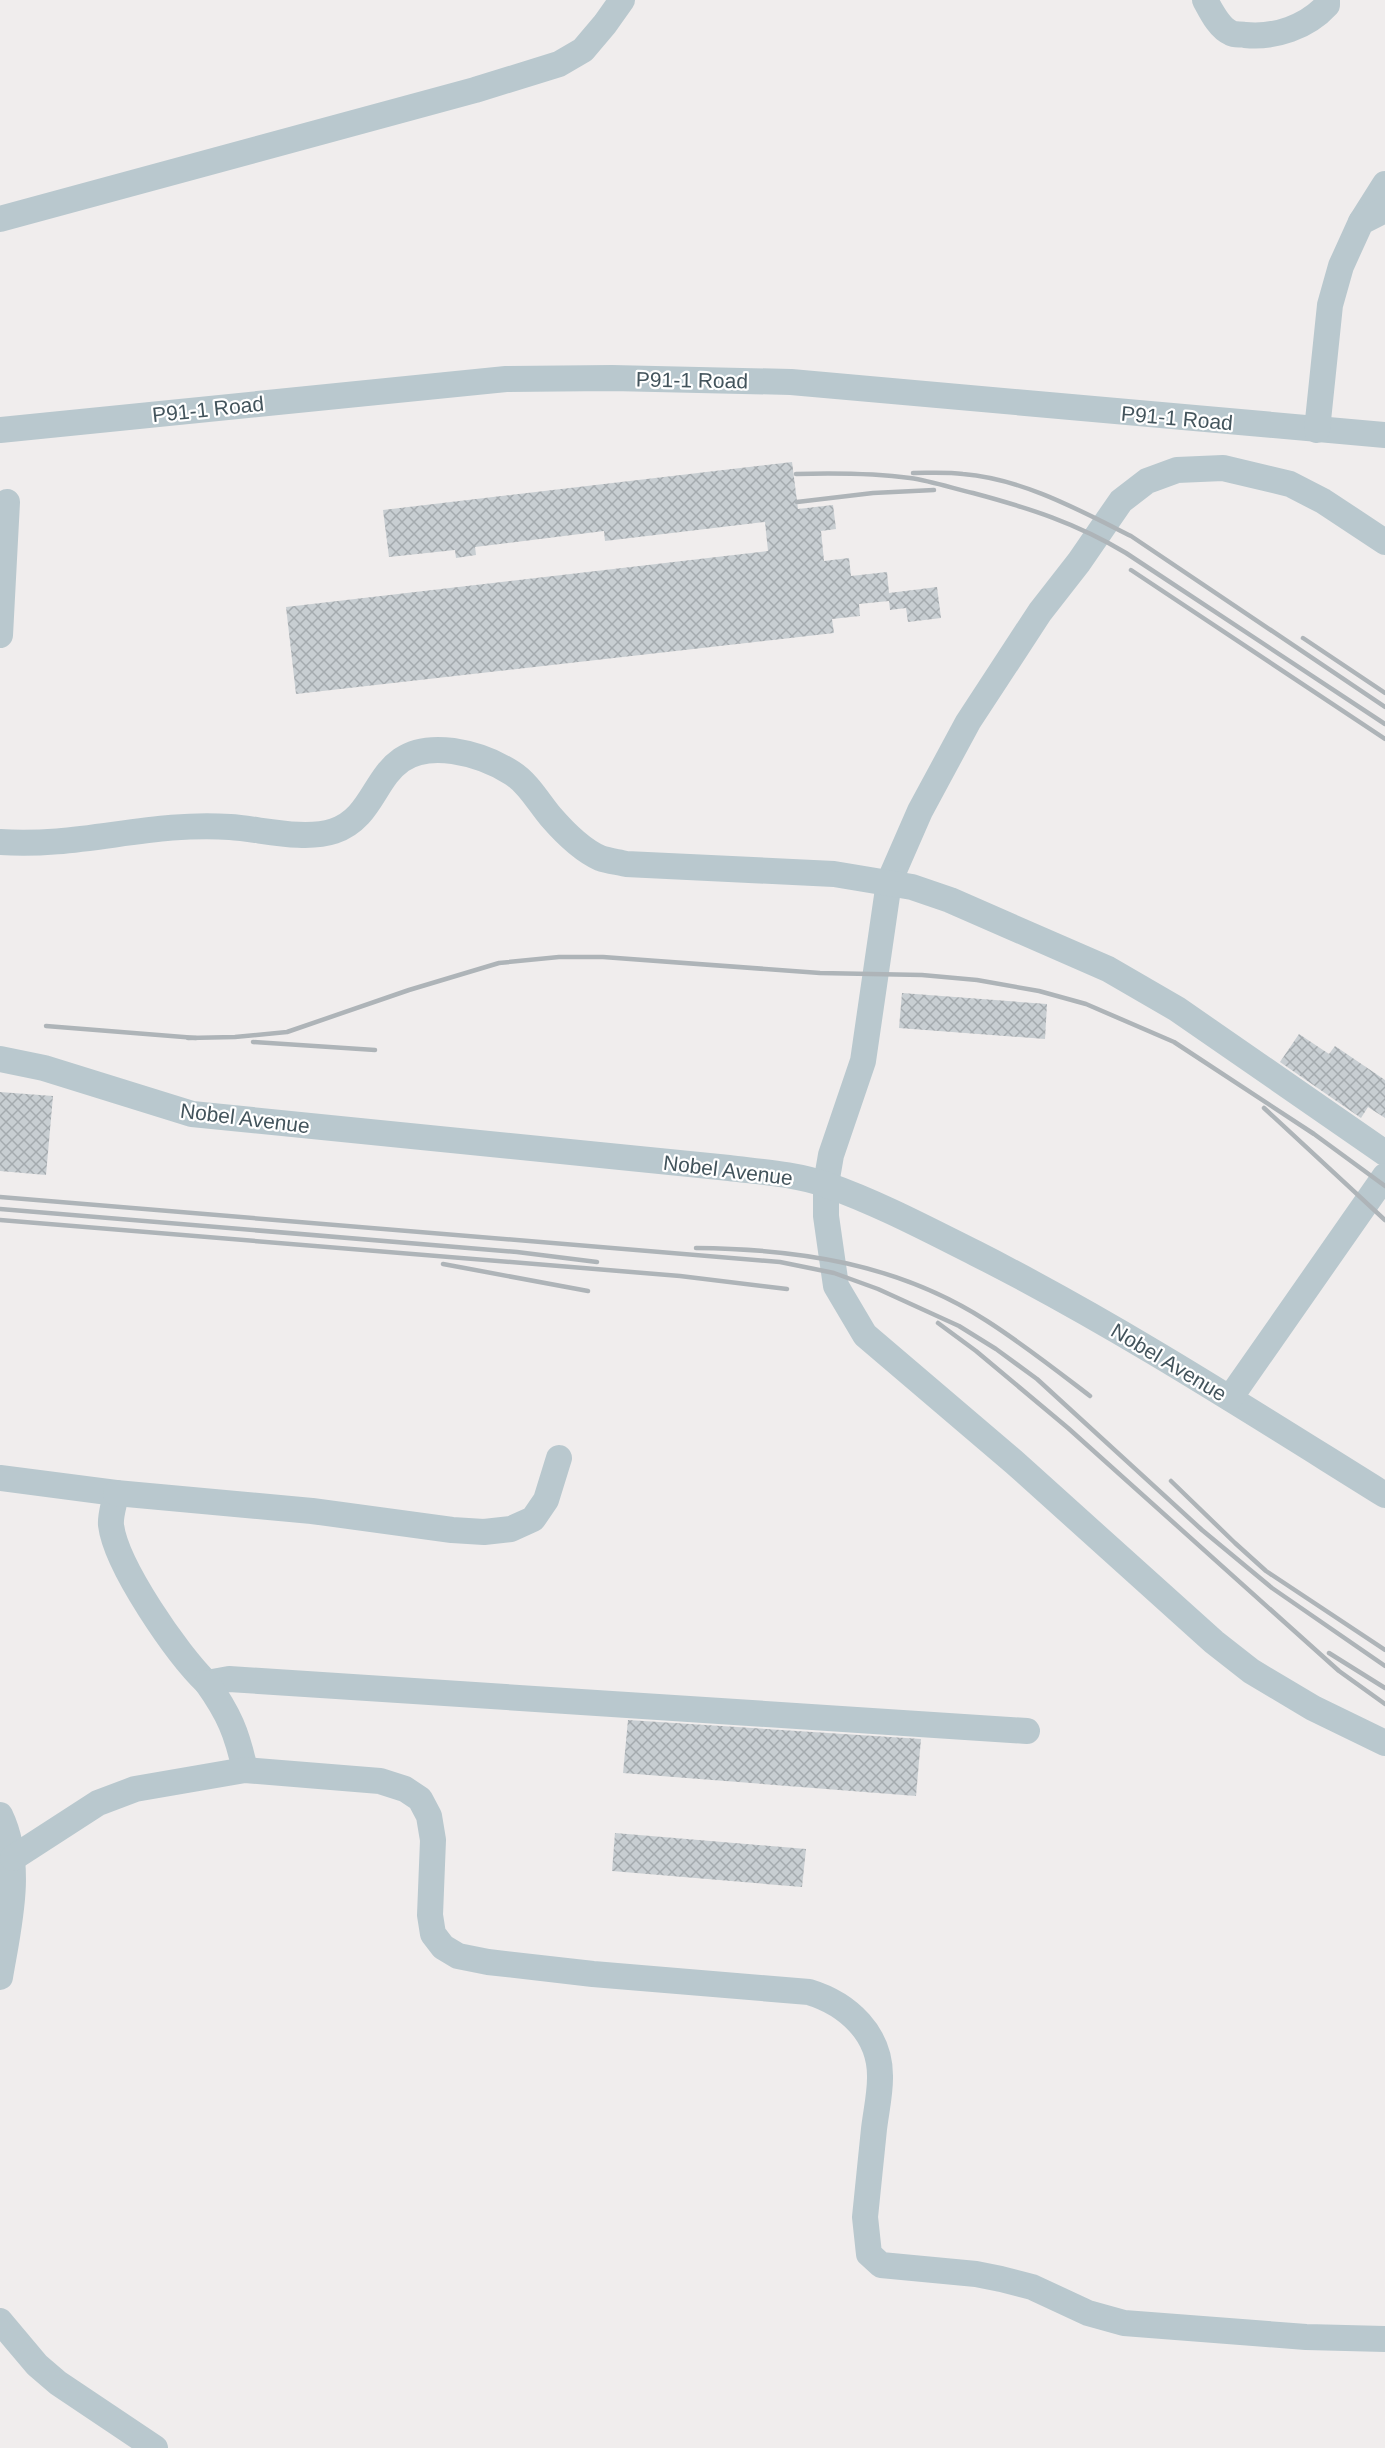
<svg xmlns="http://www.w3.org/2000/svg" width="1385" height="2448" font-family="Arial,sans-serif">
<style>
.building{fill:url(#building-cross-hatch)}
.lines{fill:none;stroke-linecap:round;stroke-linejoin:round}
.minor{stroke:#b9c8ce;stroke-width:26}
.rail{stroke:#aeb4b8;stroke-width:4.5}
.labels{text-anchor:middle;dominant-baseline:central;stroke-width:4.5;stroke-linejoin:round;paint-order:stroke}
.street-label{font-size:21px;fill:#43545c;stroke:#fff}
</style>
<defs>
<pattern id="building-cross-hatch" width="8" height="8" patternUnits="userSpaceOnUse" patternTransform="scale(1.5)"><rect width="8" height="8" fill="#c8ced2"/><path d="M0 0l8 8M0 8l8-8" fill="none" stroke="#a4aaae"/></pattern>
</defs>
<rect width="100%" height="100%" fill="#f0eded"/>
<g class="building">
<polygon points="792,462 798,509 833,505 836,529 821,531 824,561 849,558 851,576 887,572 889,593 937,587 941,618 908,622 906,608 890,610 889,601 859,604 860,616 832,619 834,633 296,694 286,607 768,551 765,522 605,541 604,531 475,547 476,555 456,558 455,550 389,557 383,510"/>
<polygon points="902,993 1047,1004 1045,1039 899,1028"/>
<polygon points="1299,1034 1329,1054 1335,1046 1385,1080 1385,1118 1368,1107 1361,1118 1280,1062"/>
<polygon points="0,1092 53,1096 46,1175 0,1171"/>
<polygon points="628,1720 921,1739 916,1796 623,1773"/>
<polygon points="615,1833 806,1849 802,1887 612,1871"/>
</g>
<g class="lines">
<g class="minor">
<path d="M1205 0C1211 11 1219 28 1231 33 1235 35 1241 34 1245 35 1275 38 1307 27 1327 5V0"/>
<polyline points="0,219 475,90 559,64 583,50 605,24 622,0"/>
<polyline points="1361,222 1385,184"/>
<polyline points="0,430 506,379 612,378 791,382 1385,435"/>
<polyline points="1317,430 1330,305 1341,266 1361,222 1385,210"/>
<polyline points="1385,542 1323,501 1290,484 1223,468 1177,470 1147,481 1121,501 1079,562 1040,612 968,722 920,811 889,882 863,1061 831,1155 826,1184 826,1216 836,1286 865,1335 1014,1462 1214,1642 1251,1671 1313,1708 1385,1743"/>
<polyline points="0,635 7,502"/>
<path d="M0 842C77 848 152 821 230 827 261 829 304 841 334 831 386 814 371 740 453 751 473 754 495 762 512 773 529 784 539 803 551 817 564 832 582 850 600 858 608 861 618 862 626 864L834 874 912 887 950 900 1108 969 1177 1009 1385 1153"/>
<path d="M0 1059 44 1068 192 1114 729 1168C762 1172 796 1174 827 1185 878 1203 927 1229 975 1253 1117 1325 1250 1411 1385 1495"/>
<polyline points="1230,1398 1385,1176"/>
<path d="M0 1478 116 1493C115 1502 110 1515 111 1525 116 1566 177 1654 207 1683L229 1679 1027 1731"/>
<polyline points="116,1493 312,1511 452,1530 484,1532 511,1529 533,1519 546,1500 559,1458"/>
<path d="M207 1683C229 1714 237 1733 245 1770"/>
<path d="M0 1815C24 1865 9 1924 0 1977"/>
<path d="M13 1858 98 1803 135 1789 245 1770 380 1781 405 1789 420 1799 429 1816 433 1840 430 1915 433 1934 443 1947 458 1956 488 1962 593 1974 809 1992C848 2004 881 2034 880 2078 880 2095 876 2112 874 2129 871 2158 868 2188 865 2217L869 2254 881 2265 976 2274 1001 2279 1032 2287 1088 2313 1124 2323 1306 2337 1385 2339"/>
<polyline points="0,2321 37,2365 58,2383 155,2448"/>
</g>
<g class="rail">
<path d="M913 473C930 473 947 472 963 474 1023 479 1079 510 1131 536L1385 707"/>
<path d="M796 474C834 473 872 473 910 478 931 481 952 488 973 493 1029 508 1076 523 1126 553L1385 724"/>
<polyline points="797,502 873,493 934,490"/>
<polyline points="1131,570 1385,739"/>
<polyline points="1303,638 1385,693"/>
<polyline points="46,1026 196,1038"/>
<polyline points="188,1038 235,1037 287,1032 409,990 499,963 559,957 603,957 820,973 922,975 977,980 1039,991 1086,1004 1174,1042 1314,1134 1385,1186"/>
<polyline points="253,1042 375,1050"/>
<polyline points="1264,1108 1385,1220"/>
<polyline points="0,1197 780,1262 834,1273 878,1289 959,1326 996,1349 1037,1379 1202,1530 1272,1588 1385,1666"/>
<polyline points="0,1209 517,1252 597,1262"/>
<polyline points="0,1220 680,1276 787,1289"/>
<path d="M696 1248C799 1249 899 1264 987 1321 1023 1344 1056 1370 1090 1396"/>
<polyline points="443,1264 588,1291"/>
<polyline points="938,1323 976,1351 1068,1428 1339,1671 1385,1704"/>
<polyline points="1171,1481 1235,1543 1266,1571 1385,1650"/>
<polyline points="1329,1653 1385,1688"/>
</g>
</g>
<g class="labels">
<g class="street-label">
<text transform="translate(692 380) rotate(1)">P91-1 Road</text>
<text transform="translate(208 409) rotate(-6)">P91-1 Road</text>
<text transform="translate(1177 418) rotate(5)">P91-1 Road</text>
<text transform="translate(245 1118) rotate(7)">Nobel Avenue</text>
<text transform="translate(728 1170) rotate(7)">Nobel Avenue</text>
<text transform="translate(1169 1362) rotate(31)">Nobel Avenue</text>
</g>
</g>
</svg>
